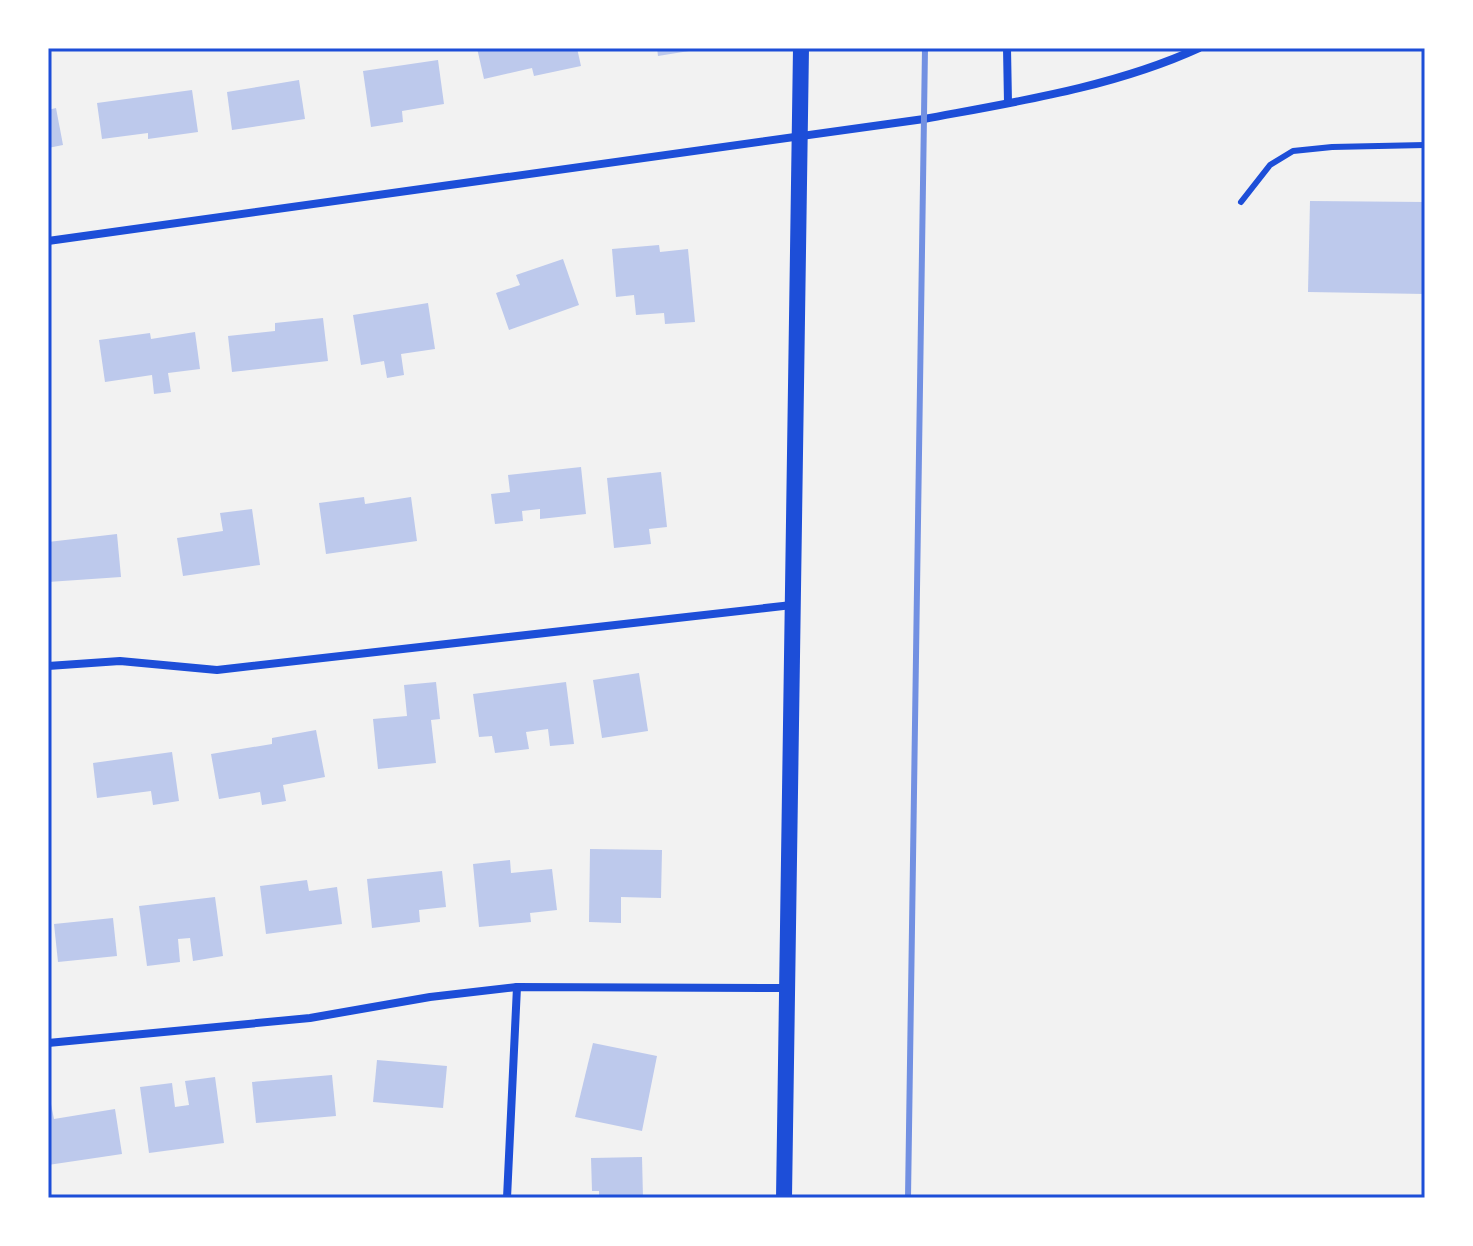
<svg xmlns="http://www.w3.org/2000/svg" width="1473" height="1246" font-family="'PT Sans Narrow',sans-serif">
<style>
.building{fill:#bdc9ec}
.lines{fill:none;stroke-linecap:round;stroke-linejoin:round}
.service{stroke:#1d4ed8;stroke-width:6}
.minor{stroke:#1d4ed8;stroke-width:8}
.secondary{stroke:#1d4ed8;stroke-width:16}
.rail{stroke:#7290e2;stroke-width:6}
.neatline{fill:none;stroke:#1d4ed8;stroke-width:3}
</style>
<rect width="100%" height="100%" fill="#f2f2f2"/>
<g class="building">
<polygon points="477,48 577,48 581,66 534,76 532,68 484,79"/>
<polygon points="657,48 689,48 689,51 658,56"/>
<polygon points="438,60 444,104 402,111 403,122 371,127 363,71"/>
<polygon points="299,80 305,119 232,130 227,92"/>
<polygon points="192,90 198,132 148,139 148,133 102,139 97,103"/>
<polygon points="56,108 63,145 48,148 48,110"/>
<polygon points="1310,201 1425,202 1425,294 1308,292"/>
<polygon points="659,245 660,252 688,249 695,322 665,324 664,313 636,315 634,295 616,297 612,249"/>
<polygon points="563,259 579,305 509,330 496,293 520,285 516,275"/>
<polygon points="428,303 435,349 401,354 404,375 387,378 384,361 361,365 353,315"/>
<polygon points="323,318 328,361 232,372 228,336 275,331 275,323"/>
<polygon points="195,332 200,369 168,373 171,392 154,394 152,375 105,382 99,340 150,333 151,339"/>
<polygon points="581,467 586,514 540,519 540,509 522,511 523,521 495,524 491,494 510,492 508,475"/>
<polygon points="661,472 667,527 649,529 651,544 614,548 607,478"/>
<polygon points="364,497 365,504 411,497 417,541 326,554 319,503"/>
<polygon points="252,509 260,565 183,576 177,538 223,531 220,513"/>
<polygon points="117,534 121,577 48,582 48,542"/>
<polygon points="639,673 648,731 602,738 593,680"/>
<polygon points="436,682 440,719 431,720 436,763 378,769 373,719 407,716 404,685"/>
<polygon points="566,682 574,744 550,746 548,729 526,732 529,749 495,753 492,736 479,737 473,694"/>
<polygon points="316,730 325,777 283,785 286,801 262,805 260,792 219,799 211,754 272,744 272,738"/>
<polygon points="172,752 179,801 153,805 151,791 97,798 93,763"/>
<polygon points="590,849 662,850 661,898 621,897 621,923 589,922"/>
<polygon points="510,860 511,873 552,869 557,910 530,913 531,922 479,927 473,864"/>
<polygon points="442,871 446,907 419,910 420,922 372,928 367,879"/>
<polygon points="307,880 309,891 337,887 342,924 266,934 260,886"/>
<polygon points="215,897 223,956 193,961 190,938 178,939 180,962 147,966 139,906"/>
<polygon points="113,918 117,956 58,962 54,924"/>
<polygon points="593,1043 657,1056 642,1131 575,1117"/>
<polygon points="377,1060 447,1066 443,1108 373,1102"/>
<polygon points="332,1075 336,1116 256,1123 252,1082"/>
<polygon points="215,1077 224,1143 149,1153 140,1087 172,1083 175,1107 189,1105 185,1081"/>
<polygon points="51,1104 54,1119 115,1109 122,1154 48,1165 48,1105"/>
<polygon points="642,1157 643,1198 599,1198 599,1191 592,1191 591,1158"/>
</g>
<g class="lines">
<polyline class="service" points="1241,202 1270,165 1293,151 1332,147 1425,145"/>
<g class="minor">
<polyline points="1007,48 1008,103"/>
<path d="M48 241 924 119C1015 102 1114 87 1199 48"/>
<polyline points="48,666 120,661 217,670 792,605"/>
<polyline points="48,1043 310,1018 430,997 517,987 786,988"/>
<polyline points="507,1198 517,987"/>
</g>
<polyline class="secondary" points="784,1198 801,48"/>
<polyline class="rail" points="908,1198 925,48"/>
</g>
<rect width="1473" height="1246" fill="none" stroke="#ffffff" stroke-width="100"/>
<rect x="50" y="50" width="1373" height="1146" class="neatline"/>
</svg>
